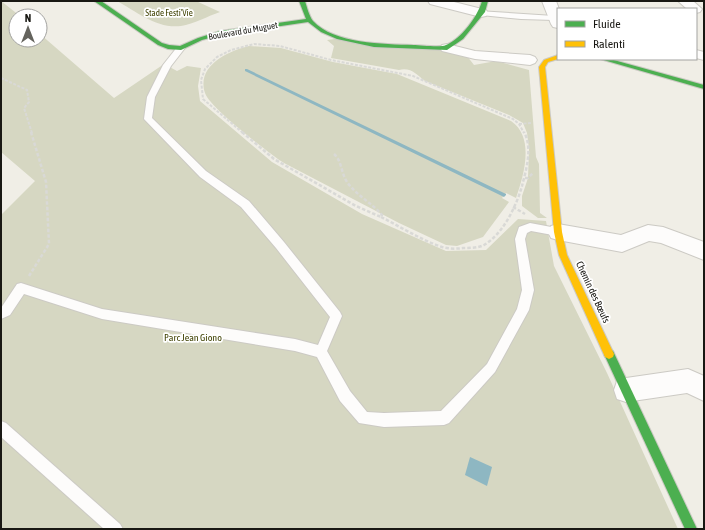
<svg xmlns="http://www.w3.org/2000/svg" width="705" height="530" font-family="'Asap Condensed',sans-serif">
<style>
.green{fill:#d6d7c2}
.water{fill:#8eb7c2}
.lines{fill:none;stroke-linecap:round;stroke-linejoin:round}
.stream{fill:#8eb7c2;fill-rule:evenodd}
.lane-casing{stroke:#cccac4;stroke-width:2}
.street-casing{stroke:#cccac4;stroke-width:2}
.fast-casing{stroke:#cccac4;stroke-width:2}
.slow-casing{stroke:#cccac4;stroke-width:2}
.path-far1{stroke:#d9d9d6;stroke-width:2;stroke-dasharray:3 1.5;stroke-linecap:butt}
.path{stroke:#d9d9d6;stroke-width:2.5;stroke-dasharray:3.5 2;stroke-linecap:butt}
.lane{fill:#fdfcfb;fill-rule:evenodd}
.street{fill:#fdfcfb;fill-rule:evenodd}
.fast{fill:#4caf50;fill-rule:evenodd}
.slow{fill:#ffc107;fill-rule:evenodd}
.labels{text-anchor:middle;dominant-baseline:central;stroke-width:3.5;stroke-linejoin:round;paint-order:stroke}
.far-park-label{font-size:9px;fill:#3e4001;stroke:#fff}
.far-street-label{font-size:9px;fill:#191813;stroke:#fff}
.street-label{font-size:10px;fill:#191813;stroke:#fff}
.park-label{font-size:10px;fill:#3e4001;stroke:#fff}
</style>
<rect width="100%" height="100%" fill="#f0eee6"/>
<g class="green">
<polygon points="1,1 20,16 16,16 16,40 40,40 40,34 114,98 164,64 177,71 187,66 201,68 198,86 200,101 272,162 362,214 446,251 486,250 518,219 546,221 554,266 607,373 678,529 1,529 1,215 35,181 1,152"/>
<path d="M117 1H196L220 12C208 16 194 24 181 26 157 29 137 12 117 1Z"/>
<path d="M335 39 448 51 467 56 474 65 496 61 529 70 536 157 539 164 540 213 547 218H538L522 206V196L528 178 529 149 527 133 523 123 509 115 425 81C417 75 411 67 399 70L331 58 334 46 327 40Z"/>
<path d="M249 46 281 48 333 62 397 74 511 121C535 137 524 175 516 198L506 193 502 198 509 202 483 237 457 246 446 245 399 223 284 163C270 154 209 107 205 93 196 66 228 51 249 46Z"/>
</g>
<polygon class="water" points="470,457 492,467 487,486 465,475"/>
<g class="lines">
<polygon class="stream" points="245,69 247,69 506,194 506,195 504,197 502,196 245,71"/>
<defs>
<g id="lane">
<polygon points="478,11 554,16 558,18 554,20 521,19 481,15 477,13"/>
<polygon points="178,46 181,46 185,48 171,66 155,97 152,118 206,171 249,201 284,242 340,312 342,316 327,351 350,391 367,412 384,413 441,411 487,364 517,309 522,290 515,239 519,227 530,223 562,229 563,232 562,235 558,236 531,231 527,233 525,239 534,290 529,310 495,372 449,423 444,425 384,427 359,423 340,401 317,357 295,351 102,319 24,294 10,315 1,319 1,308 17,284 21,283 102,309 295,339 318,345 330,317 276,248 241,207 200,177 144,119 147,97 163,65"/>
<polygon points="1,421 6,423 120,524 123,529 104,529 1,437"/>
</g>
<g id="street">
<polygon points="428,1 450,1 486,10 488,13 486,16 481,17 430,4"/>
<polygon points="542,1 556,1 559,9 558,28 553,27 551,24"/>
<polygon points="678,1 693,1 702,9 700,12 696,13 696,9 687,9"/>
<polygon points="447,44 475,51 530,55 535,57 537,60 535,63 530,65 475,59 442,51 440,48 442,45"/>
<polygon points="696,50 704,52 704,60 696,58"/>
<polygon points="558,224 621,235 648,225 663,227 704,242 704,260 661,243 649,241 622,252 558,240 551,238 548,232 551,226"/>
<polygon points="688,369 704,376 704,401 687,393 626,402 617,399 614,390 617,381 626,378"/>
</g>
<g id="fast">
<path d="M94 1H101L162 43 169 45 180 46 198 38 220 31 306 19 299 1H305C307 7 309 16 313 21 334 44 384 44 413 45 421 45 440 48 446 45 461 39 478 16 482 1H488L485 12 463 39 447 50 374 47 337 39 321 32 308 22 221 35 202 40 181 50 168 49 158 45Z"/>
<polygon points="600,59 610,59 704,85 704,89"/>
<polygon points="609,349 613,351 697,529 685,529 604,354 605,351"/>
</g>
<polygon id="slow" points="558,55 558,59 548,62 545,67 562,232 567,255 614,354 613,357 609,359 605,357 559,255 554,232 539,67 544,60"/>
</defs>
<use href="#lane" class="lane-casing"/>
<use href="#street" class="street-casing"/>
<use href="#fast" class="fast-casing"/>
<use href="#slow" class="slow-casing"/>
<g class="path-far1">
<polyline points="1,78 27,90 29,102 24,108 32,133"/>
<polyline points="519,124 531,123"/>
<polyline points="243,133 203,99 201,80 205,69 217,57 231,50 254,44 280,46 331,60 413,76 513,119 519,124 524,133"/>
</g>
<g class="path">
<polyline points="242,132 274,159 356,206 381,217"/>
<path d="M334 154C342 161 341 173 347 182 356 195 372 203 382 215L381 217"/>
<polyline points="525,178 528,178 533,173"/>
<polyline points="513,207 525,214"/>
<path d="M381 217C401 227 421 240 442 247 449 249 456 249 463 248 470 248 478 248 484 245 503 234 516 207 522 186 526 170 533 148 524 132"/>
<polyline points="29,276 49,244 46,182 31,132"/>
</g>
<use href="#lane" class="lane"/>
<use href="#street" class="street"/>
<use href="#fast" class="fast"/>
<use href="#slow" class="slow"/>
</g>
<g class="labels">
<g class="far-park-label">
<text x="169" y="13">Stade Festi'Vie</text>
</g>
<g class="far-street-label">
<text transform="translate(243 31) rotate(-10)">Boulevard du Muguet</text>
</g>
<g class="street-label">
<text transform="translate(593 292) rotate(65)">Chemin des Bœufs</text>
</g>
<g class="park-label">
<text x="193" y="337">Parc Jean Giono</text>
</g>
</g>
<rect width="705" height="530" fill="none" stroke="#191813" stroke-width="4"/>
<rect x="557" y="8" width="140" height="52" fill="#ffffff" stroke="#a3a3a1"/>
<rect x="565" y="21" width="20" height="6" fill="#4caf50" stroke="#a3a3a1"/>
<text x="593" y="28" font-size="12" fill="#191813">Fluide</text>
<rect x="565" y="41" width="20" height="6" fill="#ffc107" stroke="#a3a3a1"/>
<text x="593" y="48" font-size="12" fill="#191813">Ralenti</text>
<g transform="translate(28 28)"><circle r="19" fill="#ffffff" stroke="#a3a3a1"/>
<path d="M0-3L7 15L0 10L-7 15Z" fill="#64635d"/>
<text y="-6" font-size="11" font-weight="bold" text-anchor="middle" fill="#191813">N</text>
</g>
</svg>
